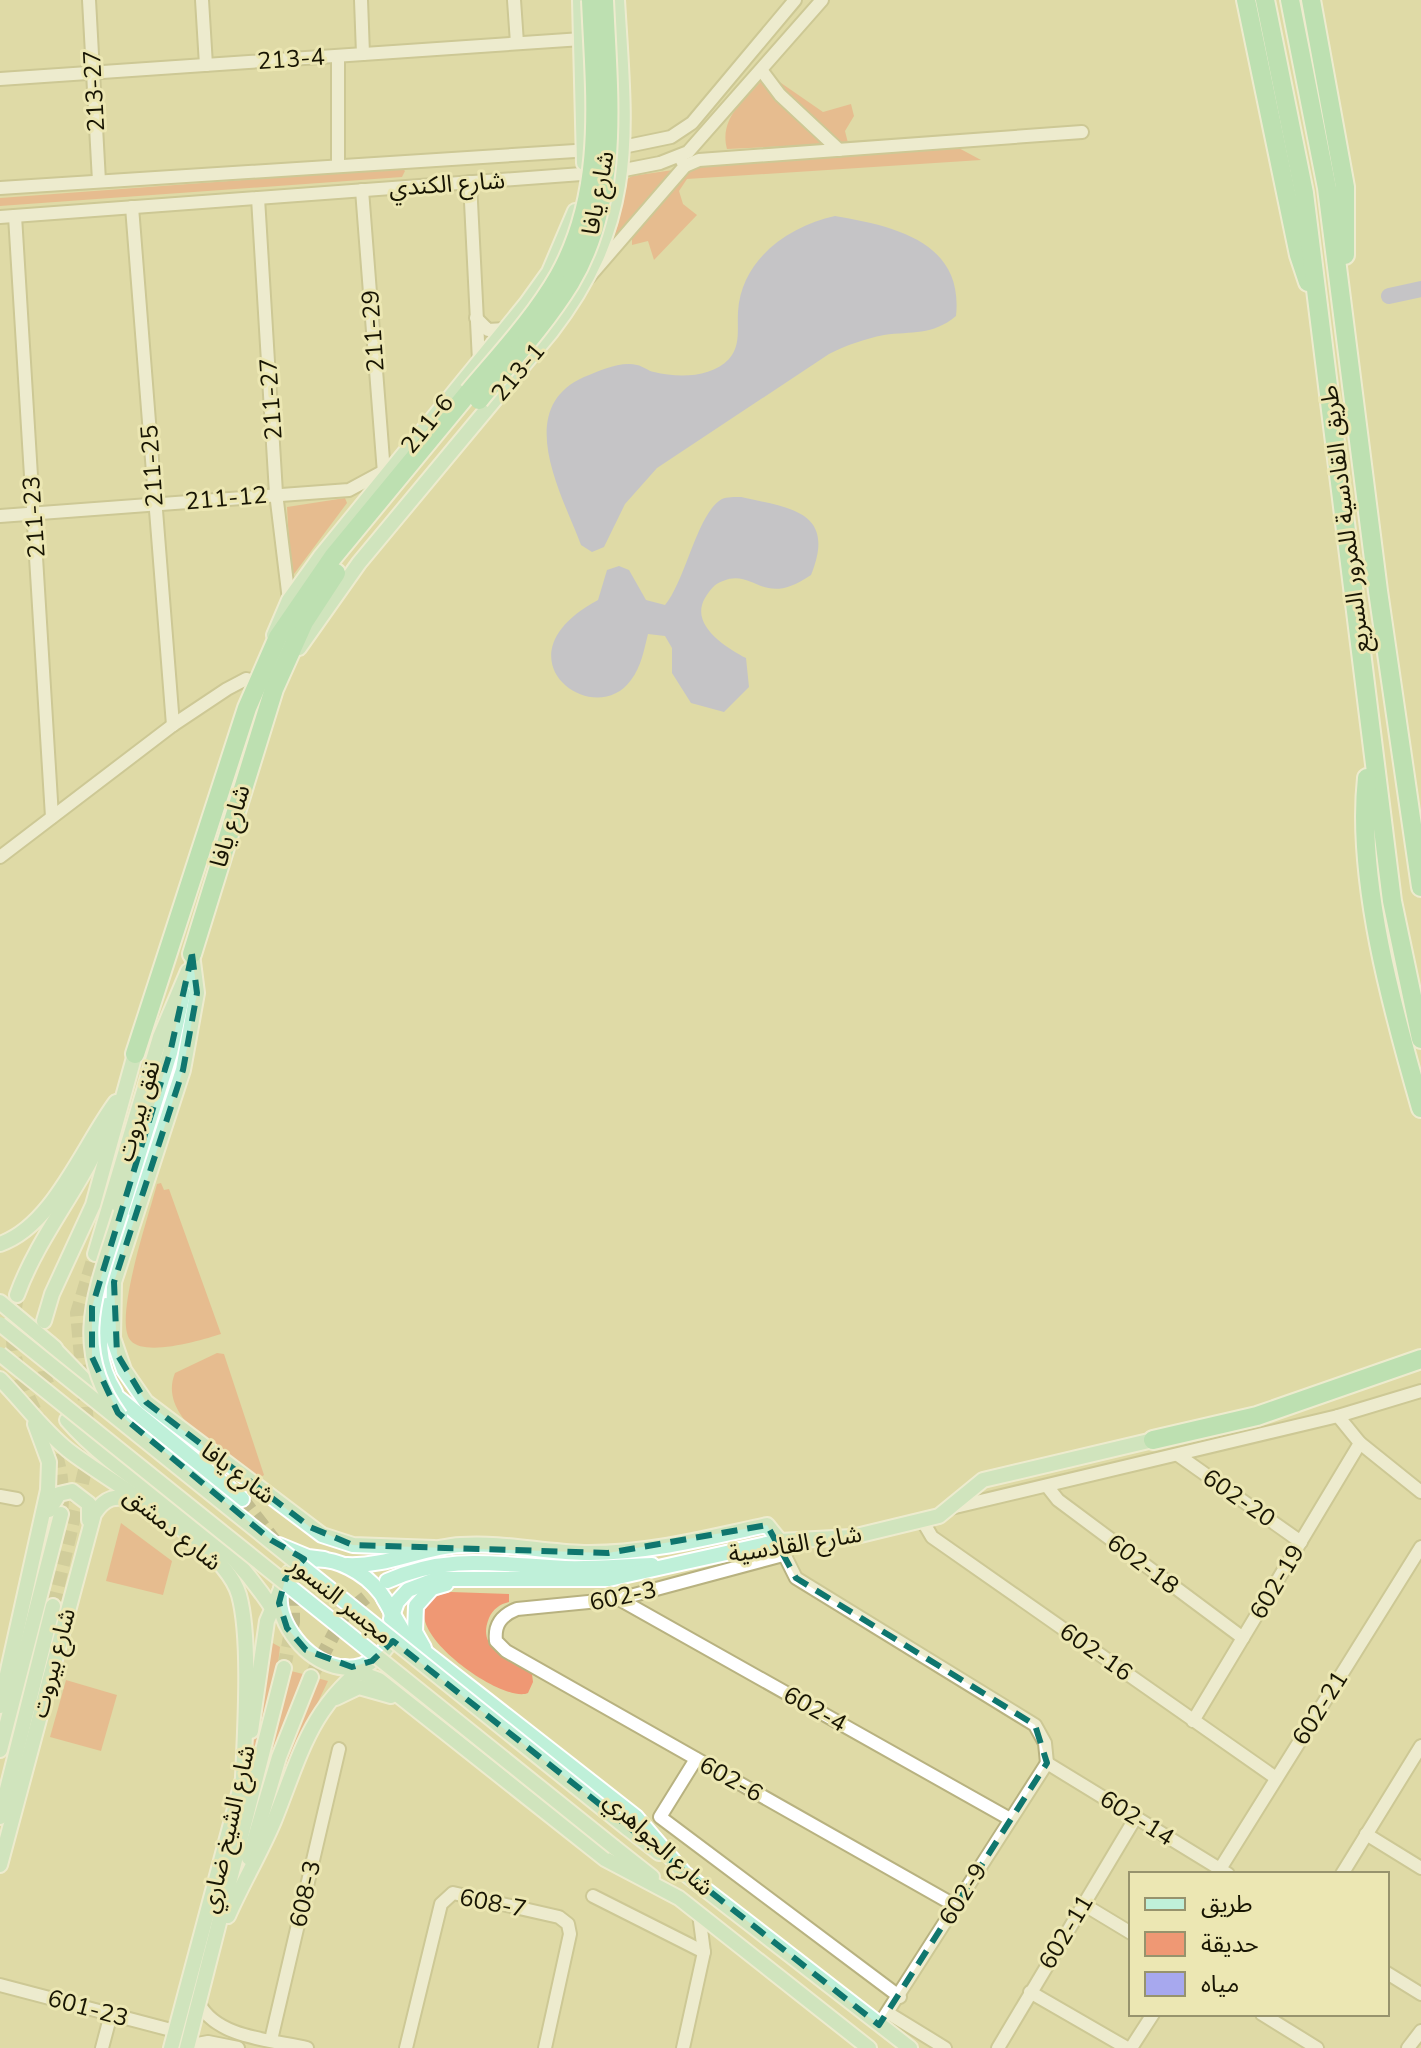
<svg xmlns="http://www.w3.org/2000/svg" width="1421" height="2048" font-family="'Nunito Sans','Noto Sans Arabic',sans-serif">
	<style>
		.green { fill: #ef9874 }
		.water { fill: #a7a8ee }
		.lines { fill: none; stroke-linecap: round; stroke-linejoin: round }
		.river { stroke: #a7a8ee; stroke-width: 16 }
		.major-tunnel { stroke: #c1bc8e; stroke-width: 14; stroke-dasharray: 14 7; stroke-linecap: butt }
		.minor-casing { stroke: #b8b280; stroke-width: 16 }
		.major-casing { stroke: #fff; stroke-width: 18 }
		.highway-casing { stroke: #fff; stroke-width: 22 }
		.minor { stroke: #fff; stroke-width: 12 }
		.major { stroke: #bff0d9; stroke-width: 14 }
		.highway { stroke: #95e6bf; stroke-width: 18 }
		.major-bridge-casing { stroke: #fff; stroke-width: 18; stroke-linecap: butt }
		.highway-bridge-casing { stroke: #fff; stroke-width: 22; stroke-linecap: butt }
		.major-bridge { stroke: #bff0d9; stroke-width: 14 }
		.highway-bridge { stroke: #95e6bf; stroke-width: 18 }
		.marked { fill: none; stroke: #0f766e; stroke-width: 6; stroke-dasharray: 16 10; stroke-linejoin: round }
		.labels { text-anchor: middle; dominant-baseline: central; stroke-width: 6; stroke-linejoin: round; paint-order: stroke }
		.street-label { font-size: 24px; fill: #181503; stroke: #ece7b3 }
	</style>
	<rect width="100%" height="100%" fill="#dfdaa6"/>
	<g class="green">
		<path d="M768,74l55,38 28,-8 3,12 -9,15 3,12 -121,6c-9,-33 22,-53 41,-75z"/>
		<path d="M955,146l26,14 -294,19 -8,12 4,13 14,11 -43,45 -6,-19 -16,4v-10l56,-65 11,-6z"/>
		<path d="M402,168l3,3 -3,6 -402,29v-8z"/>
		<path d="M673,170l-67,87 12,-32 6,-44 8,-5z"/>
		<path d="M345,498l2,5 -56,75 -4,-71z"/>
		<path d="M161,1183l3,7 5,-1 52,145c-19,6 -75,23 -90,7 -19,-19 19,-129 26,-157z"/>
		<path d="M217,1353l7,1 40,121 -6,4c-30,-23 -102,-60 -83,-106z"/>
		<path d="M121,1523l51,38 -9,34 -57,-14z"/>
		<path d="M451,1592l58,2v8c-9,2 -16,7 -20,16 -14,34 25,40 43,56l1,8 -5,11c-28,13 -160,-85 -77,-101z"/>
		<path d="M269,1641l11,6 -2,17 -38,144 19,-93z"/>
		<path d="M291,1671l12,3 -40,109z"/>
		<path d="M317,1678l11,3 -51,107z"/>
		<path d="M66,1680l51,15 -16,56 -51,-14z"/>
	</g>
	<g class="water">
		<path d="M835,216c58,10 129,25 121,100 -24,20 -44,15 -72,19 -20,4 -37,10 -55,19l-172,114 -32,36 -21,43 -12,5 -11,-7c-18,-49 -69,-136 3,-168 16,-6 36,-16 53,-12 6,1 11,6 17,7 24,6 57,6 75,-13 12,-14 8,-30 9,-47 3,-53 51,-86 97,-96z"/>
		<path d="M741,497c49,11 96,14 70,78 -49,34 -56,-7 -88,6 -9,3 -13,9 -18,17 -16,27 22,50 41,60l3,29 -25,25 -33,-9 -19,-30v-25l-7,-12 -17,-2c-4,16 -7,33 -17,46 -37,52 -139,-23 -33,-80l9,-30 12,-4 10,4 17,30 19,5c21,-25 32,-92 57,-106 5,-2 13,-2 19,-2z"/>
	</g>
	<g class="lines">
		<path class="river" d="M1389,296l32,-7"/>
		<g class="major-tunnel">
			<path d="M17,1295c-4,25 -7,49 1,74 17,60 50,74 43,145"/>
			<path d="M42,1350l4,31 8,18"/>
			<path d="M242,1499l35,45"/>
			<path d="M53,1606l32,-136 2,-47 -10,-110 18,-59"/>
			<path d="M284,1668l9,-46v-41"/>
			<path d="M311,1677l33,-62 41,-33"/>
		</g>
		<g class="minor-casing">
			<g id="minor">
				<path d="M89,0l10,181"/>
				<path d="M202,0l4,65"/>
				<path d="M361,0l2,54"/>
				<path d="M514,0l3,43"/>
				<path d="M338,56v108"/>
				<path d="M762,71l18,24 59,55"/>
				<path d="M0,79l582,-40"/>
				<path d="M613,149l58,-12 21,-14 103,-123"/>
				<path d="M685,166l14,-6 383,-28"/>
				<path d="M614,172l46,-9 28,-11 134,-152"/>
				<path d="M470,182l9,179"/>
				<path d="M0,188l591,-38"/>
				<path d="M362,190l22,283"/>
				<path d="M258,198l18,295 13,107"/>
				<path d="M132,207l41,518"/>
				<path d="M15,216l37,601"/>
				<path d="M0,217l595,-44"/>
				<path d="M589,277l96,-111 -3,-5"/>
				<path d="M476,318l12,12 17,-1"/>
				<path d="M0,516l349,-26 37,-20"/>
				<path d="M0,857l173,-132 54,-36 19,-10 20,4"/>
				<path d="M1338,1416l22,27 61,49"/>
				<path d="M1178,1455l123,87"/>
				<path d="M1047,1486l11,14 185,138"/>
				<path d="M0,1496l17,3"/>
				<path d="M951,1508l387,-92 83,-25"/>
				<path d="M922,1520l10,17 344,241"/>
				<path d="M782,1550l14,28 239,147 10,18 2,20"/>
				<path d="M783,1555l-164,44 -102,10c-15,6 -23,15 -21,32l10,10 450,255"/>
				<path d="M619,1599l391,220"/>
				<path d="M1193,1721l167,-278"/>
				<path d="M696,1759l-36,58 240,180"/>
				<path d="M1047,1763l181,111"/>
				<path d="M1366,1834l55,34"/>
				<path d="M1220,1869l201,-322"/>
				<path d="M1342,1874l79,-128"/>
				<path d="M593,1896l111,56"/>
				<path d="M1083,1904l48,29"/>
				<path d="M1387,1973l34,21"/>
				<path d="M0,1985l175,46"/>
				<path d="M1030,1992l97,56"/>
				<path d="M199,2003c17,35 73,37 108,45"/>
				<path d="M888,2013l57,35"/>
				<path d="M1262,2014l55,34"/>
				<path d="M879,2025l168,-262"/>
				<path d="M271,2040l68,-291"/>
				<path d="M187,2046l21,-4 30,6"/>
				<path d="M102,2048l9,-34"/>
				<path d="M406,2048l35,-144 12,-11 106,24 9,7 2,10 -25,114"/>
				<path d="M683,2048l21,-96 -5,-38"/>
				<path d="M998,2048l138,-231"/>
				<path d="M1131,2048l22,-34"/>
				<path d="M1408,2048l13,-17"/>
			</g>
		</g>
		<g class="major-casing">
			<g id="major">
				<path d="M580,0l4,163"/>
				<path d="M274,635l15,-35 31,-43 206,-253 23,-32 26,-61"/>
				<path d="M299,648l60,-85 192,-231c87,-113 74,-199 66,-332"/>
				<path d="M192,954l5,39 -14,77 -69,212 -1,56 11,32 22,32 176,133 31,10 81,3"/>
				<path d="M121,1212l49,-159 13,-60"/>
				<path d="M0,1244c53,-18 83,-98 116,-142"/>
				<path d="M95,1254l65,-217 28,-66"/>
				<path d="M17,1295c22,-61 68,-112 92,-174"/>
				<path d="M0,1302l55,46"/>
				<path d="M106,1305c-9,31 -9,59 9,87"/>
				<path d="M44,1321l8,-27 41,-89 42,-151"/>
				<path d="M49,1343l54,56"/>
				<path d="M0,1379c23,23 42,50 68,71 43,34 156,93 171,145 12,43 6,136 4,183"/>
				<path d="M100,1383l142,116"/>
				<path d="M67,1420c38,44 94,75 139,112 26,22 49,50 68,79"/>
				<path d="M49,1510l10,-16 13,-3 17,13v16"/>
				<path d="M279,1545l29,12 16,2"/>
				<path d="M312,1560c48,-6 113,61 64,98 -59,44 -143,-75 -64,-98z"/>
				<path d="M347,1565c40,2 75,-18 114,-20 41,-3 82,7 123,8 62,1 122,-15 183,-28l13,16"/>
				<path d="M387,1581c62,-28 113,-16 178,-13 29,1 58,-2 87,-3"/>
				<path d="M384,1599l23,39 229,179 48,56 226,175"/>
				<path d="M391,1619l6,-17 11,-12 29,-11h172l171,-38 72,-4 87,-21 44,-36 170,-40"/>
				<path d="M424,1648l-9,-16 1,-26 16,-18 14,-4"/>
				<path d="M345,1667l34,13 226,179 74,39 190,150"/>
				<path d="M336,1698l23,-11 32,9"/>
				<path d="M0,1706l48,-216 1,-28 -14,-38"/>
				<path d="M251,1731l16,-110 18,-41"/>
				<path d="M0,1750l61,-236"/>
				<path d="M0,1817l53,-211"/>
				<path d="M627,1828l32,25"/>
				<path d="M614,1847l38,30"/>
				<path d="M249,1858l30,-101 32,-80"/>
				<path d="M0,1865l94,-351c11,-17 21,-19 40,-14"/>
				<path d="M228,1916c14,-32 32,-62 46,-95 27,-67 36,-115 98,-160"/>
				<path d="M171,2048l74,-277"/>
				<path d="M187,2048l97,-380"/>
			</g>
		</g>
		<g class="highway-casing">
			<g id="highway">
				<path d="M1246,0l53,255 9,27"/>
				<path d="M1265,0l39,193 88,708 29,138"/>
				<path d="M1290,0l37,188 51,403 43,296"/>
				<path d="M1311,0l34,187v68"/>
				<path d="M1367,778c-11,101 26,233 54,330"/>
				<path d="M192,954l82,-265 30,-67 32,-49"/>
				<path d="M135,1054l112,-346 31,-71 55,-80 136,-165"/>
				<path d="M1153,1440l104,-24 164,-57"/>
			</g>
		</g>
		<use href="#minor" class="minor"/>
		<use href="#major" class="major"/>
		<use href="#highway" class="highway"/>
		<g class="major-bridge-casing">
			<g id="major-bridge">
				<path d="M0,1324l627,504"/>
				<path d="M0,1354l614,493"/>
				<path d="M120,1416c-52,-70 -22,-130 1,-204"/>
			</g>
		</g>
		<g class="highway-bridge-casing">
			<g id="highway-bridge">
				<path d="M469,392c31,-37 66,-74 90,-116 48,-86 36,-182 32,-276"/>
				<path d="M479,400c31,-38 65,-75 91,-117 51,-85 38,-188 34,-283"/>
			</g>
		</g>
		<use href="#major-bridge" class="major-bridge"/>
		<use href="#highway-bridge" class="highway-bridge"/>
	</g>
	<path d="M0 0H1421V2048H0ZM192,954l5,39 -14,77 -69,212 3,72 29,48 164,125 43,18 255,8 159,-28 29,53 239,147 12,38 -168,262 -486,-384 -21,20 -20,6 -46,-17 -19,-22 -8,-25 6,-23 19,-21 -33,-19 -153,-127 -26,-56v-50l78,-254z" fill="#dfdaa6" fill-opacity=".55" fill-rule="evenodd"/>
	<path class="marked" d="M192,954l5,39 -14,77 -69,212 3,72 29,48 164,125 43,18 255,8 159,-28 29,53 239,147 12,38 -168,262 -486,-384 -21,20 -20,6 -46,-17 -19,-22 -8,-25 6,-23 19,-21 -33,-19 -153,-127 -26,-56v-50l78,-254z"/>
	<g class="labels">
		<g class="street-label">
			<text transform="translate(291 59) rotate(-4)">213-4</text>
			<text transform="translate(94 91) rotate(-93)">213-27</text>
			<text transform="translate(447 184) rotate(-4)">شارع الكندي</text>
			<text transform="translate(598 193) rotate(-79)">شارع يافا</text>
			<text transform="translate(373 331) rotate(-94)">211-29</text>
			<text transform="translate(518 372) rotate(-50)">213-1</text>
			<text transform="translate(271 399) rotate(-94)">211-27</text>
			<text transform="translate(427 424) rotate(-51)">211-6</text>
			<text transform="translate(152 466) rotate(-94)">211-25</text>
			<text transform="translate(226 498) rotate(-5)">211-12</text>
			<text transform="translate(34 517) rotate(-94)">211-23</text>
			<text transform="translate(1345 519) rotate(-97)">طريق القادسية للمرور السريع</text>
			<text transform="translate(230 826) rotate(-73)">شارع يافا</text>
			<text transform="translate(138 1111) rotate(-74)">نفق بيروت</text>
			<text transform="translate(238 1473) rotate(37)">شارع يافا</text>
			<text transform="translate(1239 1498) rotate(35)">602-20</text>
			<text transform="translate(173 1529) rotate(39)">شارع دمشق</text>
			<text transform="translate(795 1544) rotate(-9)">شارع القادسية</text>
			<text transform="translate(1143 1564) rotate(37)">602-18</text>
			<text transform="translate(1277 1582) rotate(-59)">602-19</text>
			<text transform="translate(623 1596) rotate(-12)">602-3</text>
			<text transform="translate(341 1600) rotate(39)">مجسر النسور</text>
			<text transform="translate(1096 1652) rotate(35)">602-16</text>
			<text transform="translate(53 1663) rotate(-75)">شارع بيروت</text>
			<text transform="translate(1320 1708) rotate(-58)">602-21</text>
			<text transform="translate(815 1709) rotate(29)">602-4</text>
			<text transform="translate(731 1779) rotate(29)">602-6</text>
			<text transform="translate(1137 1818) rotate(32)">602-14</text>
			<text transform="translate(228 1829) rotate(-77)">شارع الشيخ ضاري</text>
			<text transform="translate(659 1844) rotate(43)">شارع الجواهري</text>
			<text transform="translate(305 1894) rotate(-77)">608-3</text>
			<text transform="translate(963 1894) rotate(-58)">602-9</text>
			<text transform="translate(493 1903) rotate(11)">608-7</text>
			<text transform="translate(1066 1932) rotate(-59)">602-11</text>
			<text transform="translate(88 2008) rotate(15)">601-23</text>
		</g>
	</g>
	<rect x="1129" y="1872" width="260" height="144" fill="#ece7b3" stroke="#97936d" stroke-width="2"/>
	<rect x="1145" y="1898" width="40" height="12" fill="#bff0d9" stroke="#97936d" stroke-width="2"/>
	<text x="1201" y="1912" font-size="24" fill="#181503">طريق</text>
	<rect x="1145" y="1932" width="40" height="24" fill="#ef9874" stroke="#97936d" stroke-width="2"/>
	<text x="1201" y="1952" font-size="24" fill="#181503">حديقة</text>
	<rect x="1145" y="1972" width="40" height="24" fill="#a7a8ee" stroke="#97936d" stroke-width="2"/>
	<text x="1201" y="1992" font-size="24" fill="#181503">مياه</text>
</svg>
